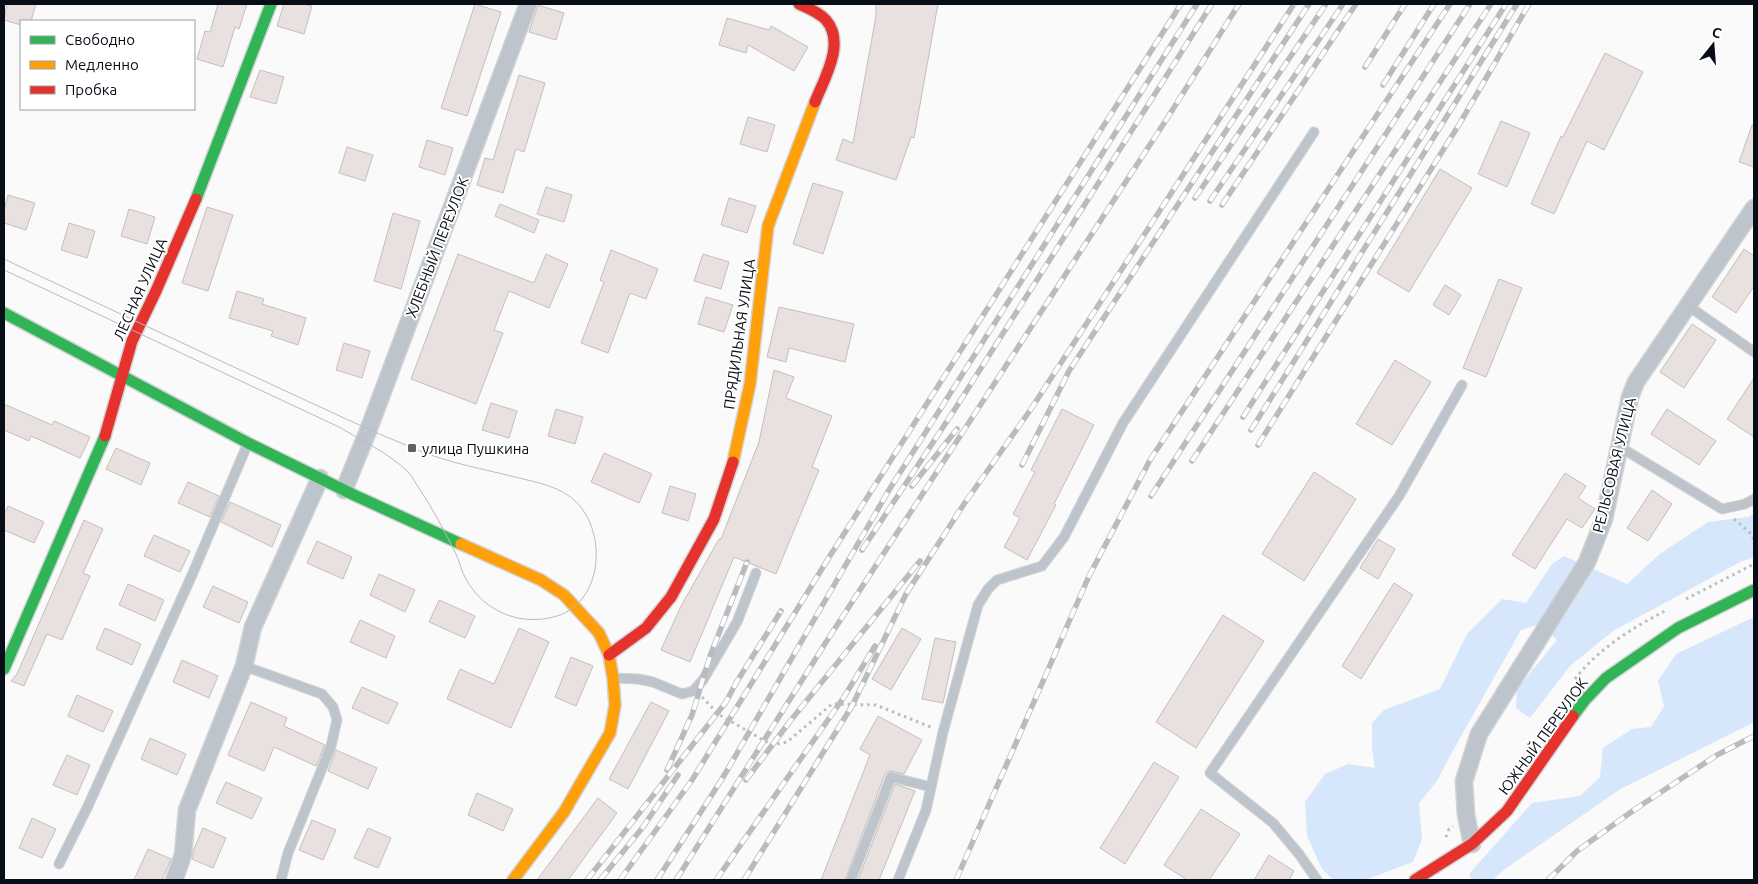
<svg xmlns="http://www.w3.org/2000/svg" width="1758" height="884" font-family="Ubuntu,sans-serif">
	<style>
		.green { fill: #d6e6fb }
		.building { fill: #e9e1df; stroke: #c5bebd }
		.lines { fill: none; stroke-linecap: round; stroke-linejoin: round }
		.lane-casing { stroke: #d3d4d6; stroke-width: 11 }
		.street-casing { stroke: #d3d4d6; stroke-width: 19 }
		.fast-casing { stroke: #d3d4d6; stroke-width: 14 }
		.slow-casing { stroke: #d3d4d6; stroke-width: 14 }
		.jam-casing { stroke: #d3d4d6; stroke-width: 14 }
		.path { stroke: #b9bdc2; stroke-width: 3; stroke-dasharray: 2.5 4; stroke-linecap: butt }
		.lane { stroke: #bec4cc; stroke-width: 9 }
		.street { stroke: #bec4cc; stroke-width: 16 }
		.fast { stroke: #30b455; stroke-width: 11 }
		.slow { stroke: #ff9f0a; stroke-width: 11 }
		.jam { stroke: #e5322d; stroke-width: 11 }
		.tram { stroke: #b9bbbf; stroke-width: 1 }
		.rail-casing { stroke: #b9bbbf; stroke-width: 5.5 }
		.rail { stroke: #fff; stroke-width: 4; stroke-dasharray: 11; stroke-linecap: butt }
		.poi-dot { fill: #5c6167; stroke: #fff; stroke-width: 2 }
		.labels { text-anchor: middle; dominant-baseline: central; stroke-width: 4; stroke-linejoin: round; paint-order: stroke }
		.street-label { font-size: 15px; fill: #070e18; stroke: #fff }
		.poi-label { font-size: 15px; fill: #070e18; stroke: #fff; text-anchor: start }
	</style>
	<rect width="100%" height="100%" fill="#fafafa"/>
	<g class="green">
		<path d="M1754,513v44l-14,5 -127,69 -43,35 -40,52 -14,-10 1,-19 40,-49 -17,-16 -19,6 -69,122 -15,29 -18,22 3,36 -9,23 -48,18h-32l-11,-11 -15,-33 -2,-34 20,-28 23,-10 27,4 -3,-20v-25l12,-13 56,-21 27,-55 35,-35 24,4 26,-39 12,-8 63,28 34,-31 47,-31 41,-5z"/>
		<path d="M1754,617v105l-135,68 -114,79 -12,11h-21l-3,-6 63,-71 48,-7 20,-19 3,-29 29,-19 19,-2 13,-21 -6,-25 18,-27z"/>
	</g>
	<g class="building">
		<path d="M7,4h29l-5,17h-10v4l-17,-5z"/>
		<path d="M218,4h29l-8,25 -4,-2 -12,40 -26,-8 8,-28 5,1z"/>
		<path d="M284,4h19l9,2 -8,28 -27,-8z"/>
		<path d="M475,4l26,8 -34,104 -26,-8z"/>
		<path d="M876,4h62l-24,134 -3,-1 -15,43 -60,-20 7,-21 10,4 23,-127z"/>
		<path d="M538,5l26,8 -8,27 -27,-8z"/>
		<path d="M727,18l42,12 2,-4 37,21 -14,24 -46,-26 -2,8 -27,-8z"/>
		<path d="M1605,53l38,19 -39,78 -17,-9 -33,73 -23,-10 30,-68 2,1z"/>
		<path d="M260,70l24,7 -8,27 -26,-7z"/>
		<path d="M519,75l26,8 -21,69 -8,-3 -13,44 -26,-8 8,-27 8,2z"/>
		<path d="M748,117l27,8 -8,27 -27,-8z"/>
		<path d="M1501,121l29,12 -23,54 -29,-13z"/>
		<path d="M1752,125l2,1v41l-15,-5z"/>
		<path d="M427,140l26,8 -8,27 -26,-8z"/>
		<path d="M347,147l26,8 -8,26 -26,-8z"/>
		<path d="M1440,169l32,19 -63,104 -32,-19z"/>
		<path d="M813,183l30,9 -20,62 -30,-10z"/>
		<path d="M546,187l26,8 -8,27 -27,-8z"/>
		<path d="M8,195l27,8 -9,27 -22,-7v-13z"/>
		<path d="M729,198l27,8 -9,27 -26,-8z"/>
		<path d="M500,204l39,16 -5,13 -39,-17z"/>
		<path d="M207,207l26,8 -25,76 -26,-8z"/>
		<path d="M129,209l26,8 -8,27 -26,-8z"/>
		<path d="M393,213l27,8 -19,68 -27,-8z"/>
		<path d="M69,223l26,8 -8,27 -26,-8z"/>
		<path d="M1744,249l10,7v30l-18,27 -24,-16z"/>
		<path d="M611,250l47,19 -12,30 -16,-6 -22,60 -27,-10 23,-61 -4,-2z"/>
		<path d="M458,254l76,29 12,-29 22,10 -19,44 -40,-17 -15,39 9,3 -27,71 -65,-25z"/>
		<path d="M703,254l26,8 -8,27 -27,-8z"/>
		<path d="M1499,279l23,9 -36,89 -23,-9z"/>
		<path d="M1445,285l16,10 -12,20 -16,-10z"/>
		<path d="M237,291l27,8 -2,5 44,14 -8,27 -27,-9 2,-5 -44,-13z"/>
		<path d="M706,297l27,8 -9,27 -26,-8z"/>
		<path d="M779,307l75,17 -9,38 -56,-14 -3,14 -19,-5z"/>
		<path d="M1692,324l24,16 -32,48 -24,-16z"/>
		<path d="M344,343l26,8 -8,27 -26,-8z"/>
		<path d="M1395,360l36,22 -39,63 -36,-21z"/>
		<path d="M774,370l20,7 -8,21 46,18 -20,51 7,3 -43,104 -42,-17 -44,105 -29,-12 20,-44 38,-67h2l38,-97z"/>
		<path d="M1754,378v59l-27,-18z"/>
		<path d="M491,403l26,8 -8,27 -27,-8z"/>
		<path d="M4,404l48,21 2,-4 36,16 -10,21 -49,-22 -2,5 -25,-11z"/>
		<path d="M556,409l27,8 -8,27 -27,-8z"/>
		<path d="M1062,409l32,16 -40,79 2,1 -29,55 -23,-13 16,-29 -7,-4 22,-42 -4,-2z"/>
		<path d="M1667,409l49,32 -17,24 -48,-31z"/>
		<path d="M116,448l34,15 -9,22 -35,-16z"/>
		<path d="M604,453l48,21 -13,29 -48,-21z"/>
		<path d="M1314,472l42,27 -52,82 -42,-27z"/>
		<path d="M1565,473l21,13 -8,12 17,11 -13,19 -15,-9 -32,50 -23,-14z"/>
		<path d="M188,482l31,14 -9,21 -32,-14z"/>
		<path d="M670,486l26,8 -8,27 -26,-8z"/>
		<path d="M1652,490l20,14 -24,37 -21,-13z"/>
		<path d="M230,502l51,23 -9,22 -51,-25z"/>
		<path d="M8,506l36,16 -10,21 -30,-13v-15z"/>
		<path d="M84,520l19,9 -20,44 7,3 -28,64 -15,-6 -23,52 -13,-5 6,-7z"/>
		<path d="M154,535l36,16 -10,21 -36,-16z"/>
		<path d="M1378,539l17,10 -17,30 -18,-11z"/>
		<path d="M317,541l35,16 -9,22 -36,-16z"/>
		<path d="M379,574l36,16 -10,22 -35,-17z"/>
		<path d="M1394,583l19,12 -52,84 -19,-13z"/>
		<path d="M128,584l36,16 -9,21 -36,-16z"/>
		<path d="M213,586l35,16 -9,21 -36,-16z"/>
		<path d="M439,600l36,16 -10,22 -36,-16z"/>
		<path d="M1223,615l41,26 -68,107 -40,-26z"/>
		<path d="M360,620l35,16 -9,22 -36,-16z"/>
		<path d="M105,628l36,16 -9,21 -36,-16z"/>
		<path d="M519,628l30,14 -38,86 -64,-29 13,-30 34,15z"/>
		<path d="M902,628l19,11 -30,51 -19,-11z"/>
		<path d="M935,638l21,4 -13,61 -21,-4z"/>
		<path d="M571,657l22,9 -17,40 -21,-9z"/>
		<path d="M182,660l36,16 -9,22 -36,-16z"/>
		<path d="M362,687l36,16 -10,21 -36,-16z"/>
		<path d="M77,695l36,16 -10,21 -35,-16z"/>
		<path d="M251,702l36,16 -3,8 41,19 -9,21 -42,-19 -10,24 -36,-16z"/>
		<path d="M651,702l18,9 -41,78 -19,-10z"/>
		<path d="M878,716l44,24 -18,34 -14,-3 -5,3 -40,106h-24l49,-125 -10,-6z"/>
		<path d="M150,738l36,16 -9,21 -36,-16z"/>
		<path d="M336,750l41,18 -9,21 -40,-18z"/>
		<path d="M67,755l23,10 -13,30 -24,-10z"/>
		<path d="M1154,762l25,15 -54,87 -25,-16z"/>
		<path d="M226,782l36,16 -10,21 -36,-16z"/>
		<path d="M895,784l20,7 -36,89h-21z"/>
		<path d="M477,793l36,16 -10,22 -35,-16z"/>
		<path d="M598,798l19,15 -49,67h-31z"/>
		<path d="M1201,809l39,25 -31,46h-22l-23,-15z"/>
		<path d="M32,818l24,11 -14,29 -23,-10z"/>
		<path d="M312,820l24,10 -13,30 -24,-10z"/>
		<path d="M203,828l23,10 -13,30 -21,-9 2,-10z"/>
		<path d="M368,828l23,10 -13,30 -24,-10z"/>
		<path d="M148,849l23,10 -9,21h-28z"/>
		<path d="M1269,855l25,16 -5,9h-35z"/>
	</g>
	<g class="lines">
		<g class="lane-casing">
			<g id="lane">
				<path d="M1687,305l67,47"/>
				<path d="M1620,447l102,62 23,-5 9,-5"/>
				<path d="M244,666l78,28 11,13 4,13 -6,26 -43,107 -7,27"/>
				<path d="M613,678l25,1 15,3 29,12 11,-3 10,-11 34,-58 19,-49"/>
				<path d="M59,864l29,-58 104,-231 56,-132"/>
				<path d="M851,880l40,-103 40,10"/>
				<path d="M898,880l28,-70 17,-78 35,-127 10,-16 9,-9 45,-14 22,-29 59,-114 191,-291"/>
				<path d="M1317,880l-18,-26 -26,-31 -63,-50 189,-277 63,-111"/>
			</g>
		</g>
		<g class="street-casing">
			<g id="street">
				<path d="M344,490l24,-59 160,-427"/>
				<path d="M1472,844l-6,-29 -2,-34 15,-47 108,-172 17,-43 26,-122 6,-15 118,-174"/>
				<path d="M174,880l9,-25 4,-45 57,-144 9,-39 67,-149"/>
			</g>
		</g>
		<g class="fast-casing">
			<g id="fast">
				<path d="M196,199l75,-195"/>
				<path d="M4,313l244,130 106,52 107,49"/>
				<path d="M4,669l101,-233"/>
				<path d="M1573,716l12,-16 21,-22 72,-50 76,-38"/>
			</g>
		</g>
		<g class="slow-casing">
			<g id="slow">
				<path d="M733,462l17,-78 18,-158 47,-124"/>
				<path d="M461,544l80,36 23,15 35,38 10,22 4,23 2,27 -5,28 -46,79 -51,68"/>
			</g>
		</g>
		<g class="jam-casing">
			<g id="jam">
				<path d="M799,4c9,4 20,8 27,16 20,23 -2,59 -11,82"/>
				<path d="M105,436l27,-95 24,-50 40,-92"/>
				<path d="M609,655l37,-27 25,-31 43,-78 19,-57"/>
				<path d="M1415,880l57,-36 35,-33 66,-95"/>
			</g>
		</g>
		<g class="path">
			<path d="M1734,519l16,14 4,7"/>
			<path d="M1686,599l68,-35"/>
			<path d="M1575,679c23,-30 57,-51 90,-68"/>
			<path d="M702,697l16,17 54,31 15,-3 45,-38 44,1 57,23"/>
			<path d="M1446,837l3,-8 4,-3"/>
		</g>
		<use href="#lane" class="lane"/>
		<use href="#street" class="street"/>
		<use href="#fast" class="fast"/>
		<use href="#slow" class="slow"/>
		<use href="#jam" class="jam"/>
		<path class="tram" d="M4,259c91,43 182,86 273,128 46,21 91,43 138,62 33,14 69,20 104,29 17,4 36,8 50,18 39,27 37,105 -12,120 -36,11 -73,-4 -91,-37 -5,-8 -6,-17 -10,-25 -11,-22 -23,-45 -37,-66 -4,-5 -7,-13 -12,-17 -17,-17 -48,-32 -68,-44l-335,-157"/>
		<g class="rail-casing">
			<g id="rail">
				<path d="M1365,67l40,-63"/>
				<path d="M1383,85l51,-81"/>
				<path d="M1195,198l131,-194"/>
				<path d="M1210,201l133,-197"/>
				<path d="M1222,205l134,-201"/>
				<path d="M1243,417l263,-413"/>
				<path d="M1251,430l266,-426"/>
				<path d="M1258,445l202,-322 69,-119"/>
				<path d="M1192,461l299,-457"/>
				<path d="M1022,465l47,-94 240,-367"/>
				<path d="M912,486l45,-57"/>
				<path d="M1151,496l319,-492"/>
				<path d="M862,550l93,-141 257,-405"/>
				<path d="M667,770l25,-55 18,-59 37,-94"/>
				<path d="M746,780l45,-60 129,-159"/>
				<path d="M587,880l139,-178 10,-19 45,-72"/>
				<path d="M600,880l43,-53 35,-52"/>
				<path d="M620,880l72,-100 136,-221 353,-555"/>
				<path d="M657,880l65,-101 167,-289 308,-486"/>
				<path d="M676,880l152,-241 340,-522 71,-113"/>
				<path d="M716,880l128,-183 31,-51"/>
				<path d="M744,880l108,-174 54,-112 58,-90 67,-95 263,-405"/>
				<path d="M956,880l133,-304 61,-116 300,-456"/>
				<path d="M1548,880l29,-29 57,-41 83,-55 37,-19"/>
			</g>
		</g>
		<use href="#rail" class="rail"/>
	</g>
	<rect class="poi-dot" x="407" y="443" width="10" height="10" rx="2.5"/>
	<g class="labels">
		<g class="street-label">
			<text transform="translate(437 247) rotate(-69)">ХЛЕБНЫЙ ПЕРЕУЛОК</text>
			<text transform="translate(140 289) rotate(-66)">ЛЕСНАЯ УЛИЦА</text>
			<text transform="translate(739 334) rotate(-82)">ПРЯДИЛЬНАЯ УЛИЦА</text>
			<text transform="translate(1614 465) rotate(-76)">РЕЛЬСОВАЯ УЛИЦА</text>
			<text transform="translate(1543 736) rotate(-54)">ЮЖНЫЙ ПЕРЕУЛОК</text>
		</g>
		<g class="poi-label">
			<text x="422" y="448">улица Пушкина</text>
		</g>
	</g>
	<rect width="1758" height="884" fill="none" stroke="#070e18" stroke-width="10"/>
	<rect x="20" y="20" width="175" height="90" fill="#ffffff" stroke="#9c9fa3"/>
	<rect x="30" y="36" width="25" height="8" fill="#30b455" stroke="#9c9fa3"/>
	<text x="65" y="45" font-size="15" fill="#070e18">Свободно</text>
	<rect x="30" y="61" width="25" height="8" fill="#ff9f0a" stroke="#9c9fa3"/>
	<text x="65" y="70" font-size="15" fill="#070e18">Медленно</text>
	<rect x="30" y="86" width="25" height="8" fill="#e5322d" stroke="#9c9fa3"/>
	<text x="65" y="95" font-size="15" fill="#070e18">Пробка</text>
	<g transform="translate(1713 45) rotate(17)" stroke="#ffffff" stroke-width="4" paint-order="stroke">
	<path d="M0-4L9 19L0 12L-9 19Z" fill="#070e18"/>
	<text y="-8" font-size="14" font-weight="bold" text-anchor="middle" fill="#070e18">С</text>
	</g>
</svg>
